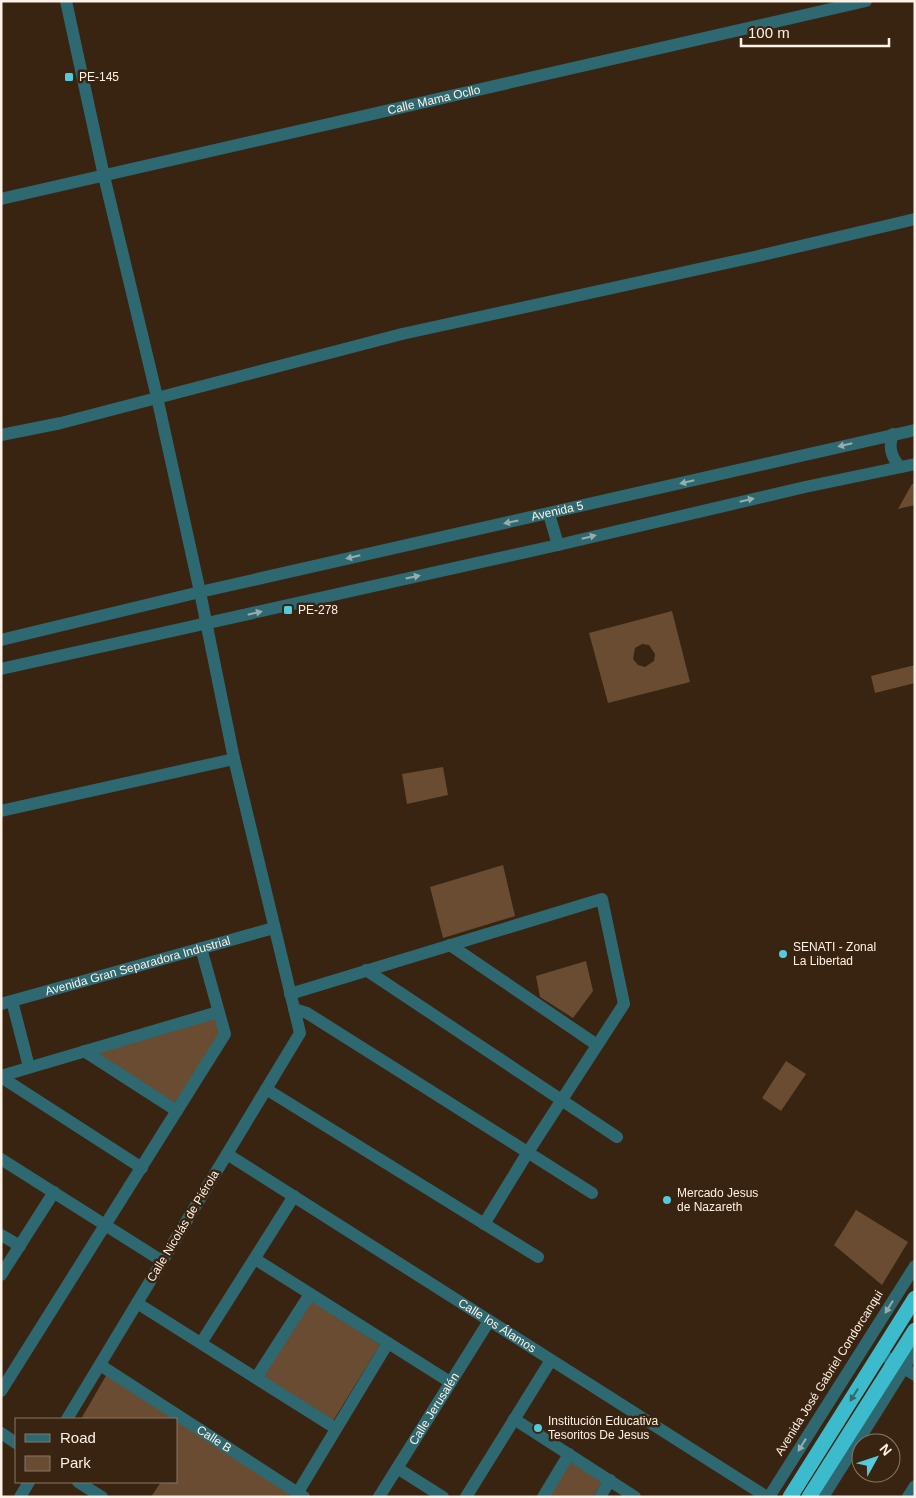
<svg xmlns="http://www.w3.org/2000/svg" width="916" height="1498" font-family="Helvetica,sans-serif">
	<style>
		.green { fill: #694c32; fill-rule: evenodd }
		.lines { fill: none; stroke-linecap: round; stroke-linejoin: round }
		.minor { stroke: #2e6971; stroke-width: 12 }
		.highway { stroke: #3cbbcc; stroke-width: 15 }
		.oneway { fill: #96adab }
		.oneway2 { fill: #3a6865 }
		.poi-dot { fill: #53cbdb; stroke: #392411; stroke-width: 2 }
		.labels { text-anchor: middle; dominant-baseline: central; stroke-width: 5; stroke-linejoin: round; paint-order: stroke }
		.poi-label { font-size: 12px; fill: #fff1e5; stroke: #392411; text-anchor: start }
		.street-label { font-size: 12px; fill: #fff1e5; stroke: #392411 }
	</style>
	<rect width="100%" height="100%" fill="#392411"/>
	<g class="green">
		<path d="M912,484h3v21l-17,4z"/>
		<path d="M672,611l18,71 -82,21 -19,-70zM642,644l7,1 6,9 -1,7 -9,6 -7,-2 -5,-6 2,-11z"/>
		<path d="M915,665v18l-40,10 -4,-17z"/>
		<path d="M443,767l5,28 -41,9 -5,-30z"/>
		<path d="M503,865l12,51 -72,22 -13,-51z"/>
		<path d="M586,961l7,30 -20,27 -33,-21 -4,-21z"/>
		<path d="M215,1017l6,18 -44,69 -85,-51z"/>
		<path d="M786,1061l20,13 -25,37 -19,-13z"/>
		<path d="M856,1210l52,32 -26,43 -48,-40z"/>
		<path d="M311,1300l69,45 -47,76 -71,-44z"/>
		<path d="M107,1374l184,118 -3,5h-137l10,-15h15v-63h-95z"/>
		<path d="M570,1462l32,20 -9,15h-45z"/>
	</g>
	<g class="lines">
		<g class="minor">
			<path d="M66,1l38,175 53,221 43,195 34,167 66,274 -233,386"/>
			<path id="s1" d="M1,199l865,-198"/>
			<path d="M893,434c-5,13 -2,23 7,33"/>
			<path d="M1,435l60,-12 341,-89 352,-77 161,-38"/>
			<path d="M549,514l9,31"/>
			<path id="s2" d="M1,640l199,-48 715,-162"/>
			<path d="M1,669l557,-124 247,-58 110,-23"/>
			<path d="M1,811l233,-52"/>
			<path d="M450,945l147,100"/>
			<path d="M366,970l251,167"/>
			<path d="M290,994l312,-95 22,105 -96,148 -44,72"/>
			<path d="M12,1001l17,66"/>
			<path id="s3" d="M1,1004l273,-76"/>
			<path d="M294,1009l13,4 285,180"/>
			<path d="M84,1051l93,60"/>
			<path d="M1,1076l217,-64"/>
			<path d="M1,1077l141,91"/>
			<path d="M266,1089l272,168"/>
			<path id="s4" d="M227,1154l540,343"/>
			<path d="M1,1159l161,102"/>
			<path d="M1,1235l19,11"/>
			<path d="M255,1259l195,123"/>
			<path d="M1,1275l53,-83"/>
			<path d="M137,1303l198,125"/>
			<path d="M201,1343l93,-147"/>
			<path d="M880,1353l35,22"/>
			<path id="s5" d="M100,1365l204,132"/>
			<path d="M256,1378l54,-84"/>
			<path d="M1,1391l224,-357 -24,-86"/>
			<path d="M514,1419l121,78"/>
			<path d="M1,1433l15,10"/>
			<path d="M397,1468l46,29"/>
			<path d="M78,1482l24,15"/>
			<path d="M20,1497l9,-15"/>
			<path d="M295,1497l93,-154"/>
			<path id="s6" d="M379,1497l110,-176"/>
			<path d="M466,1497l85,-137"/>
			<path d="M543,1497l26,-43"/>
			<path d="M600,1497l10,-17"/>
			<path d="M769,1497l146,-231"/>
			<path d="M823,1497l92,-147"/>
			<path d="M908,1497l7,-11"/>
		</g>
		<g class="highway">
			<path d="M790,1497l125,-199"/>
			<path d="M809,1497l106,-167"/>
		</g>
	</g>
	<defs><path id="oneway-solid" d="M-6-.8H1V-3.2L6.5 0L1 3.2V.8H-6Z" transform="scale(1.25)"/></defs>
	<g class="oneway">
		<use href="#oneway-solid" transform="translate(845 445) rotate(167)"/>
		<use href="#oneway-solid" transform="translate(687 482) rotate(167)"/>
		<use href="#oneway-solid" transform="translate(747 500) rotate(-13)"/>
		<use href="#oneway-solid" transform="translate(511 522) rotate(168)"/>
		<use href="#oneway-solid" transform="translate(589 537) rotate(-14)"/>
		<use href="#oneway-solid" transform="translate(353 557) rotate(167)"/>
		<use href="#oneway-solid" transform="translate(413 577) rotate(-12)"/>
		<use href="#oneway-solid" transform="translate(255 613) rotate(-13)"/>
		<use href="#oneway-solid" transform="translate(889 1307) rotate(122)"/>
		<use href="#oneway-solid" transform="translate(802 1445) rotate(122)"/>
	</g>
	<use class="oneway2" href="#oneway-solid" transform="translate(854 1395) rotate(122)"/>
	<g class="poi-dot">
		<rect x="64" y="72" width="10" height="10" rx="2.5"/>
		<rect x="283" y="605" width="10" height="10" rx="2.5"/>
		<circle cx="783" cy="954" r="5"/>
		<circle cx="667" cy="1200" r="5"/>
		<circle cx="538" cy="1428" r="5"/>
	</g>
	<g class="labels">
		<g class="poi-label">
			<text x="79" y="77">PE-145</text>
			<text x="298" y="610">PE-278</text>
			<text x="793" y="947">SENATI - Zonal<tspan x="793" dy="14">La Libertad</tspan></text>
			<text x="677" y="1193">Mercado Jesus<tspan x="677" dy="14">de Nazareth</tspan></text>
			<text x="548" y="1421">Institución Educativa<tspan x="548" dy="14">Tesoritos De Jesus</tspan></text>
		</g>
		<g class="street-label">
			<text stroke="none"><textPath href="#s1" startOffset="444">Calle Mama Ocllo</textPath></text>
			<text stroke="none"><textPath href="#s2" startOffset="571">Avenida 5</textPath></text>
			<text stroke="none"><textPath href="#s3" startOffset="142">Avenida Gran Separadora Industrial</textPath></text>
			<text transform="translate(183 1226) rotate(-59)">Calle Nicolás de Piérola</text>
			<text stroke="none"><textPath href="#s4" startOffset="320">Calle los Álamos</textPath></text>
			<text transform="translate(829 1373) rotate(-58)">Avenida José Gabriel Condorcanqui</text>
			<text stroke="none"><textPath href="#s6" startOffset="104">Calle Jerusalén</textPath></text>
			<text stroke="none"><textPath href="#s5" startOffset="136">Calle B</textPath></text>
		</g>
	</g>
	<rect width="916" height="1498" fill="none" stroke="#fff1e5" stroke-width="5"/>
	<rect x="15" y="1418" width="162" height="65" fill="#392411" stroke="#887666"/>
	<rect x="25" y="1434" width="25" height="8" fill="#2e6971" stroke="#887666"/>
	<text x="60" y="1443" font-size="15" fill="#fff1e5">Road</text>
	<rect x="25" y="1456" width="25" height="15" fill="#694c32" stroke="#887666"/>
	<text x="60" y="1468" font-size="15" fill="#fff1e5">Park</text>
	<g transform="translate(876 1458) rotate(50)"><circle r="24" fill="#392411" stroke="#887666"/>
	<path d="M0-4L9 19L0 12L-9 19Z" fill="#53cbdb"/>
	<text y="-8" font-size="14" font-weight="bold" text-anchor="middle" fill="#fff1e5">N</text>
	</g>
	<path d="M741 38v8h148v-8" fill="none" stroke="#fff1e5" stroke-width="2.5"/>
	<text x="748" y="38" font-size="15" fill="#fff1e5" stroke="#392411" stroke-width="4" paint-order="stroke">100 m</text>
</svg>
